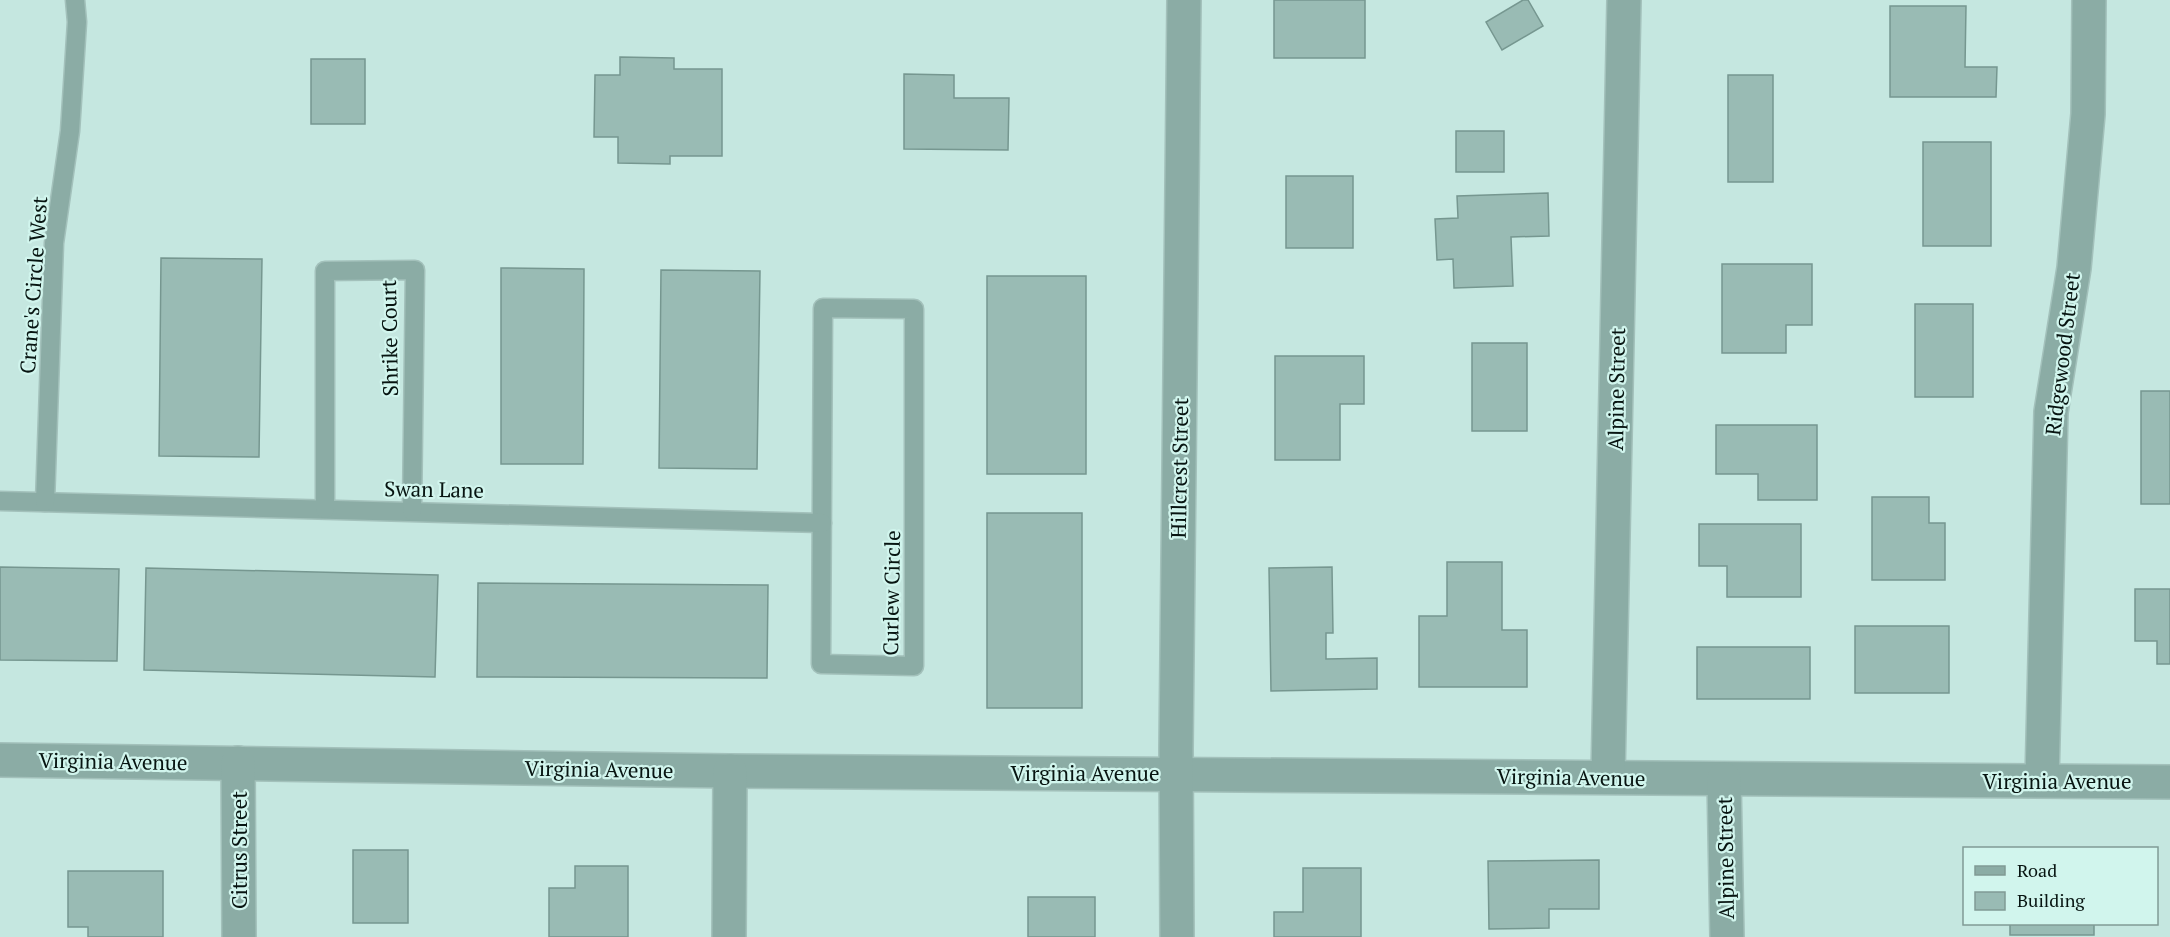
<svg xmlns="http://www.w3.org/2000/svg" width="2170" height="937" font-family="'PT Serif',serif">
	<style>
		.building { fill: #99bbb4; stroke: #769790; stroke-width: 1.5 }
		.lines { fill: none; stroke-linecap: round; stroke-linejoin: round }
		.lane-casing { stroke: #a3c1bb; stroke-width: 21 }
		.street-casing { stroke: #a3c1bb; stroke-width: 36 }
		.lane { stroke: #8baca5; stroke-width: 18 }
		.street { stroke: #8baca5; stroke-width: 33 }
		.labels { text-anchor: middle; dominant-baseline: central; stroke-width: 4.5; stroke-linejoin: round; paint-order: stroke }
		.street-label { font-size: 21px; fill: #071411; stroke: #d1f5ed }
	</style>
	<rect width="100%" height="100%" fill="#c5e7e0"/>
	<g class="building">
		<rect x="1274" y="0" width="91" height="58"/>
		<path d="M1523,0h5l15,26 -41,24 -16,-28z"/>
		<path d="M1890,6h76l-1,61h32l-1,30h-106z"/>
		<path d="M620,57l54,1v11h48v87h-52v8l-52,-1v-26h-24l1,-62h25z"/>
		<rect x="311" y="59" width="54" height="65"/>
		<path d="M904,74l50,1v23h55l-1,52 -104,-1z"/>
		<rect x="1728" y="75" width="45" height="107"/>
		<rect x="1456" y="131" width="48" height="41"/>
		<rect x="1923" y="142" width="68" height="104"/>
		<rect x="1286" y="176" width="67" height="72"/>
		<path d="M1548,193l1,43 -38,1 2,49 -59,2 -1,-29 -16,1 -2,-41 23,-1 -1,-22z"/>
		<path d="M161,258l101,1 -3,198 -100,-1z"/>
		<path d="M1722,264h90v61h-26v28h-64z"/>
		<path d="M501,268l83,1 -1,195h-82z"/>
		<path d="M661,270l99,1 -3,198 -98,-1z"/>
		<rect x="987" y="276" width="99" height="198"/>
		<rect x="1915" y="304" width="58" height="93"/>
		<rect x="1472" y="343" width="55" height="88"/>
		<path d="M1275,356h89v48h-24v56h-65z"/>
		<rect x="2141" y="391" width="29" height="113"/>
		<path d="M1716,425h101v75h-59v-26h-42z"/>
		<path d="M1872,497h57v26h16v57h-73z"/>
		<rect x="987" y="513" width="95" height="195"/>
		<path d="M1699,524h102v73h-74v-31h-28z"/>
		<path d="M1447,562h55v68h25v57h-108v-71h28z"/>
		<path d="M0,567l119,2 -2,92 -117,-1z"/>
		<path d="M1332,567l1,66h-7v26l51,-1v31l-106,2 -2,-123z"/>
		<path d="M146,568l292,7 -3,102 -291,-7z"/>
		<path d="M478,583l290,2 -1,93 -290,-1z"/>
		<path d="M2135,589h35v75h-13v-23h-22z"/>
		<rect x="1855" y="626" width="94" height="67"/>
		<rect x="1697" y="647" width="113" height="52"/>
		<rect x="353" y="850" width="55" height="73"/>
		<path d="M1599,860v49h-50v19l-60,1 -1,-68z"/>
		<path d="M575,866h53v71h-79v-49h26z"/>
		<path d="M1303,868h58v69h-87v-25h29z"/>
		<path d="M68,871h95v66h-75v-10h-20z"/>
		<rect x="1028" y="897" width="67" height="40"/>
		<rect x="2010" y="924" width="84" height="11"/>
	</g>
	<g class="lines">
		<g class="lane-casing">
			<g id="lane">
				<path d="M823,308l91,1v357l-93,-2z"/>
				<path d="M0,501l822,22"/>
				<path d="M45,502l9,-259 16,-112 7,-109 -2,-22"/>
				<path d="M325,509v-238l90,-1 -3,241"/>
			</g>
		</g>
		<g class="street-casing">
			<g id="street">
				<path d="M0,760l730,11 1440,11"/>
				<path d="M238,763l1,174"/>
				<path d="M1608,777l16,-777"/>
				<path d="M1724,779l3,158"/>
				<path d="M2042,780l9,-368 23,-144 14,-154 1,-114"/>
				<path d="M729,937l1,-166"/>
				<path d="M1177,937l-1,-188 8,-749"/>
			</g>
		</g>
		<use href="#lane" class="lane"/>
		<use href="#street" class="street"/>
	</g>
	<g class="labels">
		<g class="street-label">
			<text transform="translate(33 285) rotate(-86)">Crane's Circle West</text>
			<text transform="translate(389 338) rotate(-91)">Shrike Court</text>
			<text transform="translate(2062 354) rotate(-83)">Ridgewood Street</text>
			<text transform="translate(1616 389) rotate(-89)">Alpine Street</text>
			<text transform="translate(1179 468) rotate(-89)">Hillcrest Street</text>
			<text transform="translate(434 489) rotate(1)">Swan Lane</text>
			<text transform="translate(891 593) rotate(-89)">Curlew Circle</text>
			<text transform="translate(113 761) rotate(1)">Virginia Avenue</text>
			<text transform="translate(599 769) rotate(1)">Virginia Avenue</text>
			<text x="1085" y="773">Virginia Avenue</text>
			<text transform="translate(1571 777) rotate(1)">Virginia Avenue</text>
			<text x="2057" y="781">Virginia Avenue</text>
			<text transform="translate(239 850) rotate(-90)">Citrus Street</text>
			<text transform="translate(1725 858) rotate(-91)">Alpine Street</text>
		</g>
	</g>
	<rect x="1963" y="847" width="195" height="78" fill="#d1f5ed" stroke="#809b95" stroke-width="1.5"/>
	<rect x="1975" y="866" width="30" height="9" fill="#8baca5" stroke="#809b95" stroke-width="1.5"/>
	<text x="2017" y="877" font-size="18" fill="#071411">Road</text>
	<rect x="1975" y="892" width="30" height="18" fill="#99bbb4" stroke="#809b95" stroke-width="1.5"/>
	<text x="2017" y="907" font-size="18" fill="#071411">Building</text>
</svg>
